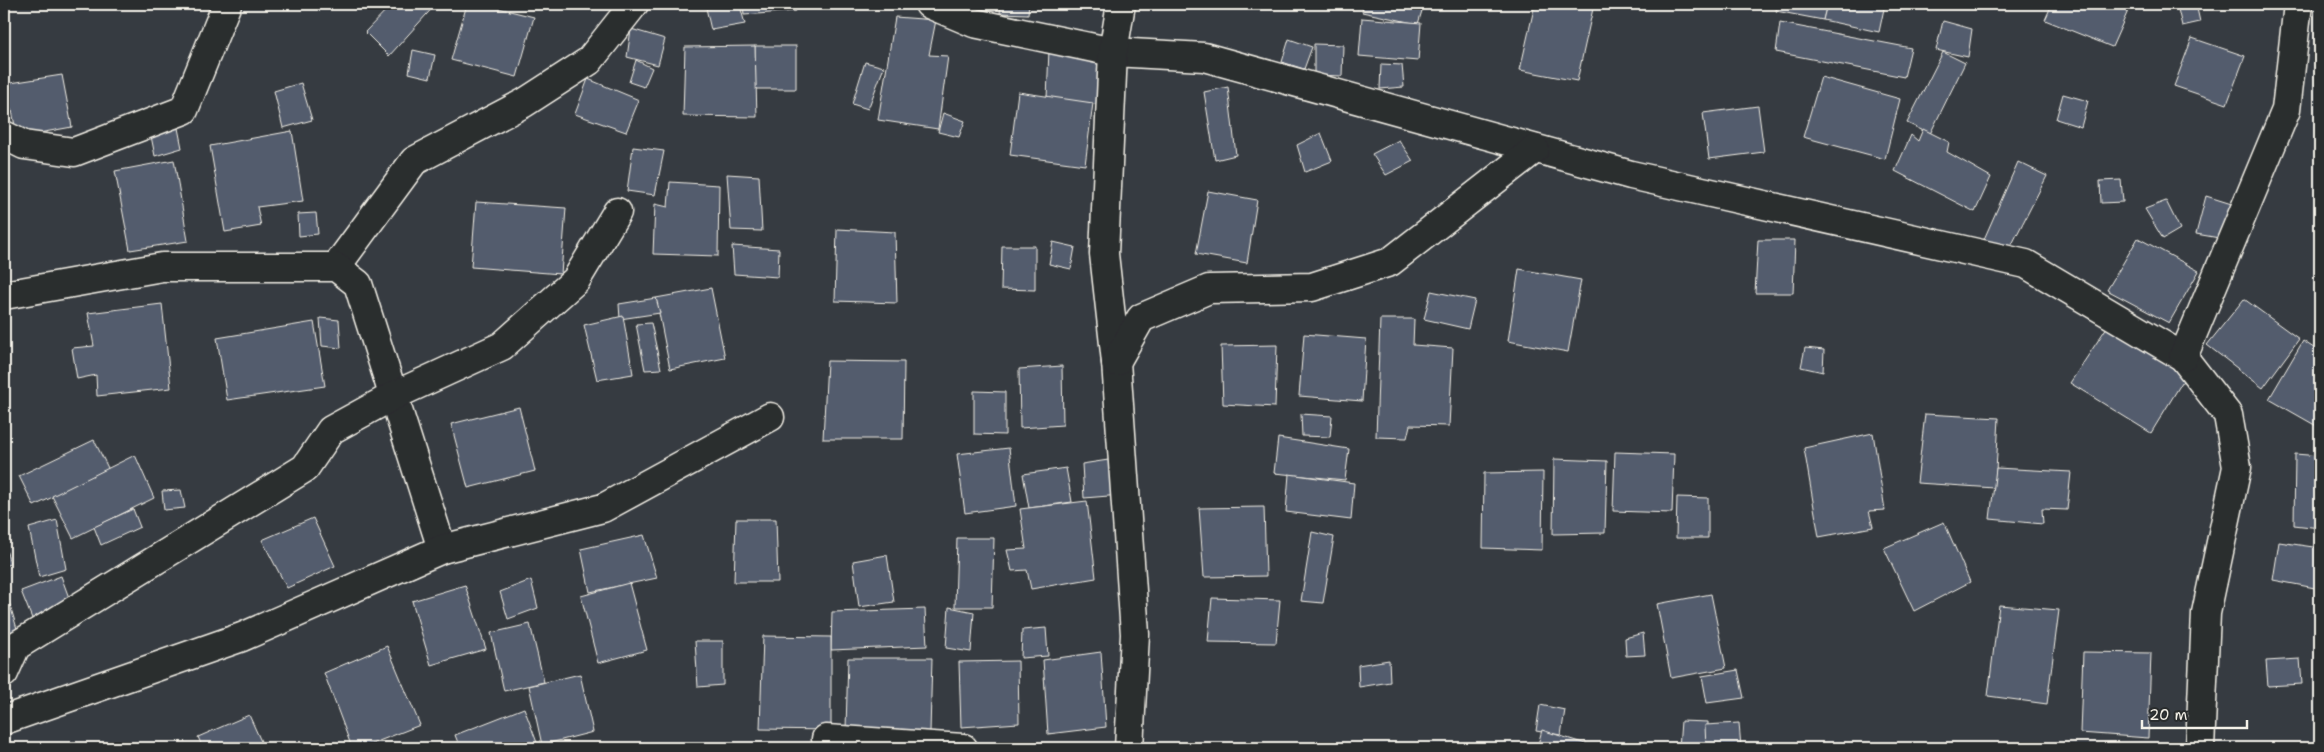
<svg xmlns="http://www.w3.org/2000/svg" width="2324" height="752" font-family="'Shantell Sans',sans-serif">
	<style>
		.building { fill: #535c6d; stroke: #f4f1e8 }
		.lines { fill: none; stroke-linecap: round; stroke-linejoin: round }
		.minor-casing { stroke: #f4f1e8; stroke-width: 31 }
		.minor { stroke: #2a2d2e; stroke-width: 28 }
	</style>
	<rect width="100%" height="100%" fill="#363b41"/>
	<filter id="ink" filterUnits="userSpaceOnUse"><feTurbulence type="fractalNoise" baseFrequency=".02" numOctaves="2"/><feDisplacementMap in="SourceGraphic" scale="10" xChannelSelector="R" yChannelSelector="G"/><feConvolveMatrix kernelMatrix="1 2 1 2 8 2 1 2 1" color-interpolation-filters="sRGB"/></filter>
	<g filter="url(#ink)">
		<g class="building">
			<path d="M392,4h44l-47,52 -24,-24z"/>
			<path d="M467,4h15l52,13 -17,60 -66,-17z"/>
			<path d="M743,4h52l1,7 -52,4z"/>
			<path d="M1001,4h28l-1,10 -28,-1z"/>
			<path d="M1364,4h60l-6,20 -56,-12z"/>
			<path d="M1535,4h59l-17,77 -57,-11z"/>
			<path d="M1777,4h50l-4,16 -47,-9z"/>
			<path d="M1827,4h58l-6,28 -56,-12z"/>
			<path d="M2052,4h79l-19,43 -67,-27z"/>
			<path d="M2196,4l4,18 -18,4 -5,-21z"/>
			<path d="M740,6l5,18 -34,6 -5,-22z"/>
			<path d="M895,17l41,3 -7,35 19,1 -10,73 -60,-9z"/>
			<path d="M1362,18l59,5 -3,38 -59,-5z"/>
			<path d="M1943,21l29,8 -4,28 -32,-7z"/>
			<path d="M1780,23l131,25 -7,29 -128,-25z"/>
			<path d="M631,29l34,10 -7,26 -31,-8z"/>
			<path d="M2192,38l53,18 -18,48 -53,-18z"/>
			<path d="M1289,39l23,8 -8,22 -22,-7z"/>
			<path d="M1314,44l29,1 -1,31 -28,-1z"/>
			<rect x="755" y="46" width="41" height="43"/>
			<path d="M755,46l2,71 -74,-1 2,-69z"/>
			<path d="M1049,49l63,5 -6,51 -59,-6z"/>
			<path d="M413,50l22,5 -5,23 -21,-5z"/>
			<path d="M1943,52l22,11 -35,71 -23,-11z"/>
			<path d="M636,60l16,8 -8,19 -15,-5z"/>
			<path d="M865,62l19,5 -16,42 -16,-5z"/>
			<path d="M1381,64l21,1 2,22 -24,2z"/>
			<path d="M62,75l10,52 -55,10 -5,-27h-8v-26z"/>
			<path d="M1821,77l79,22 -15,60 -82,-22z"/>
			<path d="M588,79l51,21 -13,32 -51,-18z"/>
			<path d="M301,83l11,37 -29,8 -9,-37z"/>
			<path d="M1228,87l8,68 -21,5 -11,-68z"/>
			<path d="M1018,92l75,11 -8,62 -75,-10z"/>
			<path d="M2063,94l25,7 -7,26 -25,-8z"/>
			<path d="M1758,106l6,46 -55,7 -6,-46z"/>
			<path d="M943,113l22,8 -6,16 -21,-5z"/>
			<path d="M177,123l5,25 -27,8 -5,-25z"/>
			<path d="M1923,129l26,13 -2,10 44,25 -16,35 -80,-41 16,-36 7,6z"/>
			<path d="M292,131l11,70 -46,6 4,19 -36,6 -15,-86z"/>
			<path d="M1321,133l11,28 -27,11 -8,-27z"/>
			<path d="M1399,140l14,21 -27,14 -14,-21z"/>
			<path d="M633,147l31,4 -9,44 -28,-4z"/>
			<path d="M174,160l14,81 -58,9 -15,-79z"/>
			<path d="M2018,162l29,14 -41,80 -25,-10z"/>
			<path d="M727,174l32,2 3,55 -31,-1z"/>
			<path d="M2121,180l2,22 -22,1 -1,-22z"/>
			<path d="M670,182l49,3 -1,71 -65,-2 2,-50 13,3z"/>
			<path d="M1208,191l49,9 -10,63 -51,-9z"/>
			<path d="M2206,196l32,10 -7,34 -35,-6z"/>
			<path d="M2166,201l14,28 -17,10 -18,-30z"/>
			<path d="M476,202l90,6 -5,66 -90,-7z"/>
			<path d="M316,213l2,21 -19,2 -1,-22z"/>
			<path d="M837,229l58,3 2,71 -62,-2z"/>
			<path d="M2138,238l61,33 -30,52 -62,-33z"/>
			<path d="M1758,240h37l-2,53h-38z"/>
			<path d="M1053,242l22,5 -4,22 -22,-5z"/>
			<path d="M732,246l47,3 -1,28 -44,-3z"/>
			<path d="M1002,246h33v44l-34,-1z"/>
			<path d="M1519,269l62,11 -13,72 -60,-11z"/>
			<path d="M711,288l14,70 -55,11 -14,-71z"/>
			<path d="M1431,291l44,9 -7,29 -44,-10z"/>
			<path d="M656,298l4,15 -40,6 -1,-15z"/>
			<path d="M2244,299l55,40 -36,49 -56,-43z"/>
			<path d="M162,304l9,84 -74,8 -1,-21 -19,4 -5,-31 22,-2 -6,-33z"/>
			<path d="M623,316l10,58 -36,6 -13,-55z"/>
			<path d="M320,318l19,2 2,28 -19,-2z"/>
			<path d="M1380,319h34l-1,26 40,3 -4,78 -39,-1 -3,13 -31,-1z"/>
			<path d="M314,322l11,64 -98,14 -10,-62z"/>
			<path d="M651,323l10,46 -16,1 -9,-46z"/>
			<path d="M2107,327l80,47 -36,59 -81,-50z"/>
			<path d="M1304,334l62,5 -4,62 -63,-5z"/>
			<path d="M2303,341l17,11v76l-51,-29z"/>
			<path d="M1277,345l-2,62 -52,-3 -2,-58z"/>
			<path d="M1805,348l19,2 -1,22 -22,-5z"/>
			<path d="M827,361l77,1 -1,77h-80z"/>
			<path d="M1062,366l1,59 -43,3 -1,-59z"/>
			<path d="M974,391l31,1v43l-31,-1z"/>
			<path d="M519,407l16,64 -67,17 -17,-64z"/>
			<path d="M1301,414l31,2 -2,21 -28,-1z"/>
			<path d="M1925,414l74,4 -4,70 -78,-5z"/>
			<path d="M1873,433l12,77 -16,1 4,16 -54,10 -15,-89z"/>
			<path d="M1278,438l71,11 -4,31 -71,-7z"/>
			<path d="M94,440l15,30 -75,36 -15,-30z"/>
			<path d="M1009,448l7,58 -51,7 -8,-59z"/>
			<path d="M1615,452l59,2 -2,59 -59,-2z"/>
			<path d="M2295,454l25,2v72l-26,-3z"/>
			<path d="M135,455l19,43 -81,40 -21,-42z"/>
			<path d="M1115,459l6,36 -37,3 -2,-34z"/>
			<path d="M1554,459l53,2 -2,72 -52,1z"/>
			<path d="M1066,468l6,34 -43,6 -6,-34z"/>
			<path d="M1996,468l75,4 -4,38 -25,-1 1,15 -53,-5z"/>
			<path d="M1543,472l-1,78 -59,-2 1,-75z"/>
			<path d="M1289,474l65,9 -3,37 -65,-8z"/>
			<path d="M181,490l4,18 -21,2 -2,-19z"/>
			<path d="M1677,497l31,1v40h-32z"/>
			<path d="M1087,501l9,77 -65,11 -4,-19 -15,1 -5,-21 19,-1 -6,-40z"/>
			<path d="M1264,507l2,69 -62,1 -5,-69z"/>
			<path d="M133,509l7,18 -39,18 -7,-18z"/>
			<path d="M313,518l22,48 -48,22 -25,-48z"/>
			<path d="M736,519h40l2,63h-44z"/>
			<path d="M57,520l9,49 -27,8 -10,-49z"/>
			<path d="M1944,522l26,60 -56,29 -30,-63z"/>
			<path d="M1312,532l22,5 -11,66 -22,-2z"/>
			<path d="M644,535l13,43 -67,14 -9,-43z"/>
			<path d="M957,538h37l-2,69h-37z"/>
			<path d="M4,542l6,22 -6,2z"/>
			<path d="M2279,542l41,6v41l-47,-9z"/>
			<path d="M887,555l7,47 -35,5 -6,-46z"/>
			<path d="M61,576l11,30 -39,15 -12,-30z"/>
			<path d="M531,580l7,28 -30,11 -8,-27z"/>
			<path d="M629,583l18,67 -49,13 -17,-67z"/>
			<path d="M4,585l14,47 -14,4z"/>
			<path d="M465,585l21,64 -55,16 -19,-64z"/>
			<path d="M1711,594l15,74 -55,10 -14,-74z"/>
			<path d="M1212,598l68,2 -4,43 -68,-1z"/>
			<path d="M1999,605l60,5 -12,94 -59,-8z"/>
			<path d="M949,607l25,5 -3,40 -25,-4z"/>
			<path d="M925,609l2,37 -96,4 1,-38z"/>
			<path d="M530,624l14,58 -40,9 -13,-58z"/>
			<path d="M1046,628l2,28 -27,2 1,-28z"/>
			<path d="M1643,633l2,22 -19,1 -1,-18z"/>
			<path d="M763,636l68,1v93l-71,-1z"/>
			<path d="M695,641h28v44l-25,2z"/>
			<path d="M387,646l33,79 -59,23h-9l-28,-75z"/>
			<path d="M1101,652l5,75 -58,7 -5,-74z"/>
			<path d="M2083,652l68,1 -3,85 -68,-5z"/>
			<path d="M848,658h84l-2,74 -84,-3z"/>
			<path d="M2300,659l2,25 -34,2 -2,-25z"/>
			<path d="M1389,660l1,22 -31,5 -1,-22z"/>
			<path d="M1018,661l1,62 -58,4 -2,-65z"/>
			<path d="M1738,670l6,28 -37,5 -5,-27z"/>
			<path d="M580,674l13,58 -51,13 -13,-59z"/>
			<path d="M1540,705l25,5 -4,25 -25,-4z"/>
			<path d="M524,708l15,40h-79l-5,-13z"/>
			<path d="M249,715l15,33h-61l-5,-11z"/>
			<path d="M1681,721l27,1v26h-29z"/>
			<path d="M1739,723l2,25h-35l-1,-23z"/>
			<path d="M1542,730l56,18h-61z"/>
		</g>
		<g class="lines">
			<g class="minor-casing">
				<g id="minor">
					<path d="M929,4l45,19 139,29 91,5 427,118 395,89 157,93 45,58 9,52 -31,146 -6,135"/>
					<path d="M1121,4l-8,48 -9,202 12,108 19,272 -6,114"/>
					<path d="M4,135l20,10 50,7 110,-42 43,-106"/>
					<path d="M336,267l78,-106 110,-58 65,-42 45,-57"/>
					<path d="M4,295l158,-28h174l22,17 84,265"/>
					<path d="M2183,357l103,-247 12,-106"/>
					<path d="M1116,362l25,-44 68,-29 103,-2 78,-25 145,-113"/>
					<path d="M4,673l12,-27 289,-178 26,-38 64,-35 107,-49 74,-66 41,-68"/>
					<path d="M4,720l238,-83 200,-88 161,-41 167,-91"/>
					<path d="M826,739l137,9"/>
				</g>
			</g>
			<use href="#minor" class="minor"/>
		</g>
	</g>
	<rect width="2324" height="752" fill="none" stroke="#2a2d2e" stroke-width="20"/>
	<rect x="10" y="10" width="2304" height="732" fill="none" stroke="#f4f1e8" stroke-width="2" filter="url(#ink)"/>
	<path d="M2142 720v8h105v-8" fill="none" stroke="#f4f1e8" stroke-width="2.5"/>
	<text x="2149" y="720" font-size="15" fill="#f4f1e8" stroke="#2a2d2e" stroke-width="4" paint-order="stroke">20 m</text>
</svg>
